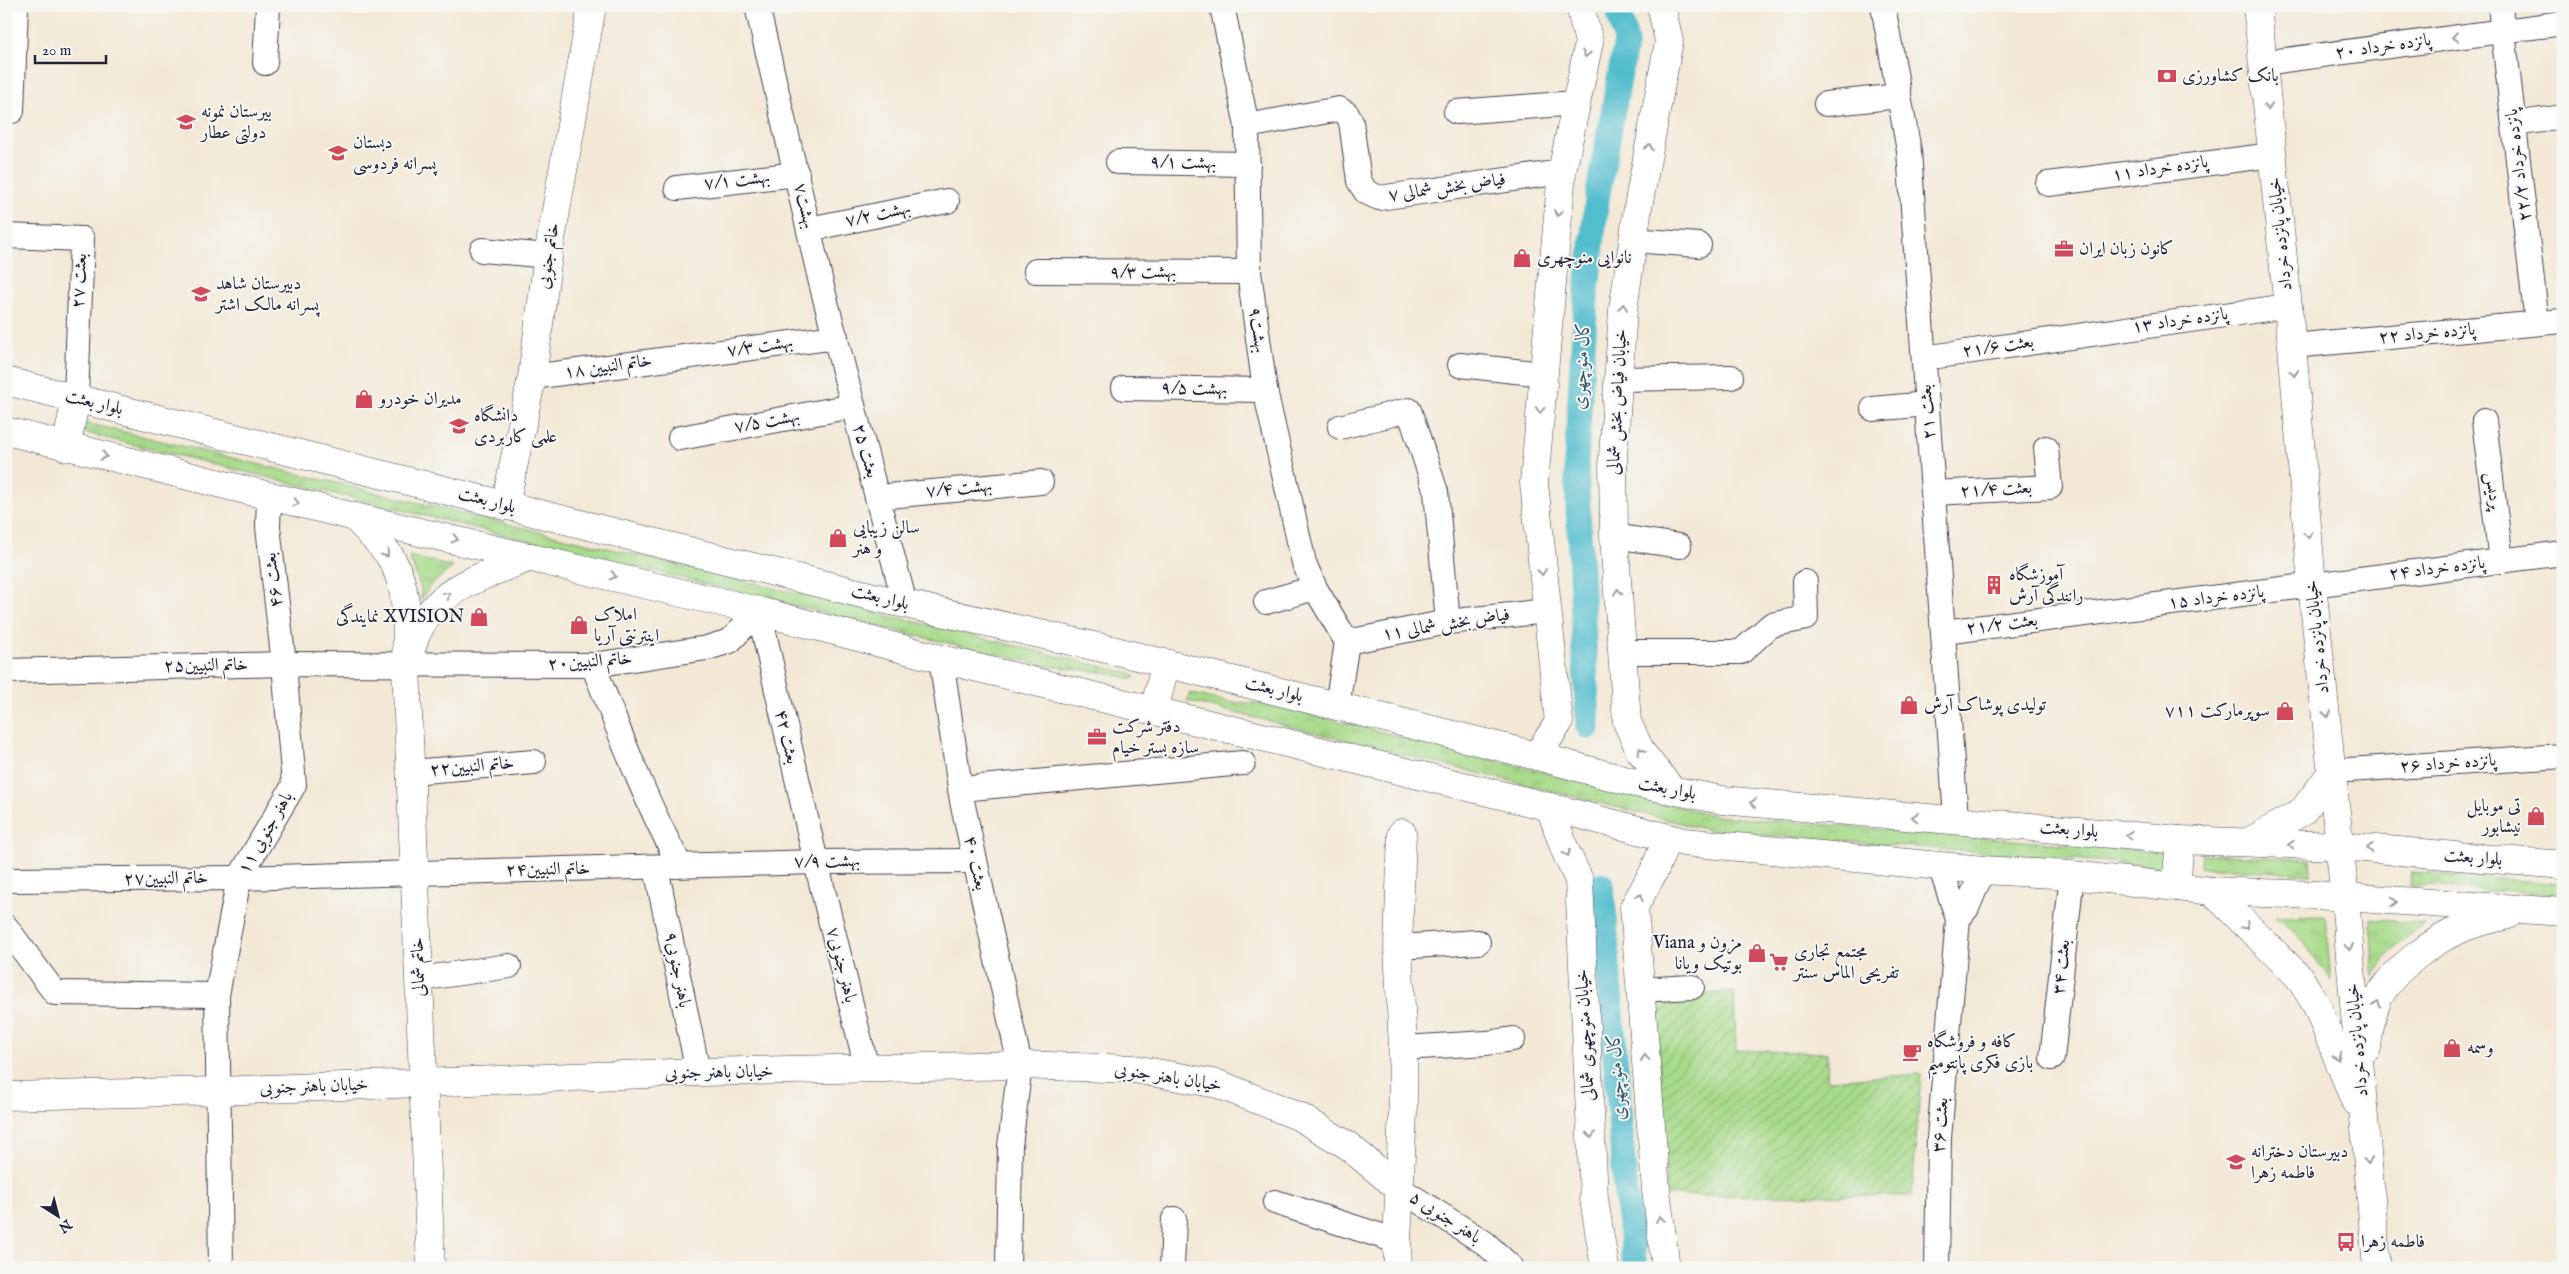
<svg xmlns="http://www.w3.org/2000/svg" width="2569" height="1274" font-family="'IM FELL English',Amiri,serif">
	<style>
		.grass { fill: url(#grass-tufts); stroke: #647e62 }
		.garden { fill: url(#garden-furrows); stroke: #647e62 }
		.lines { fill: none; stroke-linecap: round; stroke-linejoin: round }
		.canal { stroke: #52bdce; stroke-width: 25 }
		.minor-casing { stroke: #414052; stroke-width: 26 }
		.tertiary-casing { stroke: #414052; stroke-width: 29 }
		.primary-casing { stroke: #414052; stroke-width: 29 }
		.minor { stroke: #fff; stroke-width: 24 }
		.tertiary { stroke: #fff; stroke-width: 28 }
		.primary { stroke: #fff; stroke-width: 28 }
		.oneway { stroke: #9c9ca7 }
		.labels { text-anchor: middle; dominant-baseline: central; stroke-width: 4; stroke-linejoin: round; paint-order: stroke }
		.street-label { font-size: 18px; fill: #22223b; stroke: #f6f6f2 }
		.poi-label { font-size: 18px; fill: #22223b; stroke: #f6f6f2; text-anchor: start }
		.water-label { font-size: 19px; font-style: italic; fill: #33586e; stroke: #f6f6f2 }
	</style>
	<defs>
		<pattern id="grass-tufts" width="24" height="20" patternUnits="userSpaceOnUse" patternTransform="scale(1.25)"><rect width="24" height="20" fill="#a7da89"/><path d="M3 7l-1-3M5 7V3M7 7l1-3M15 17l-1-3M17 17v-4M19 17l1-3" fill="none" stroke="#8fbb77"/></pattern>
		<pattern id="garden-furrows" width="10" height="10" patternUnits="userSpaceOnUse" patternTransform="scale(1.25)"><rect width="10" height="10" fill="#a7da89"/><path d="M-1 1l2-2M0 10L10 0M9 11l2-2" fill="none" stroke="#8fbb77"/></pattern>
	</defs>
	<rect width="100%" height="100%" fill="#f6f6f2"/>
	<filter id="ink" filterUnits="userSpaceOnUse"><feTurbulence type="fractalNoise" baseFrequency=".02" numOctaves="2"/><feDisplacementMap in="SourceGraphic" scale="10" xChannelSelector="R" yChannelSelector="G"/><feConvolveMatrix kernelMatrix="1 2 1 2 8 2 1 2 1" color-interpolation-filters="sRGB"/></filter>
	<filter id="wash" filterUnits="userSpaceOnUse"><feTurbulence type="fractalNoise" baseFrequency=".0096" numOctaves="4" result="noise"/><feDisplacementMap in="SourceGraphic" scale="20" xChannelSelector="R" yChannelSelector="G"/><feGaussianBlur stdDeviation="1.12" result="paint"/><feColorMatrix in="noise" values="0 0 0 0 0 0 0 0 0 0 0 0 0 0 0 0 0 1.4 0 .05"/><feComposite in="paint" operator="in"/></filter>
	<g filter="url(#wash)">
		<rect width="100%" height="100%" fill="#f3e8d5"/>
		<g class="grass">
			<path d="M86,423l1047,251 2,3 -3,2 -30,-7 -55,-6 -116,-27 -845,-206 -5,-3 1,-5z"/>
			<path d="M409,556l44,11 -22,17 -10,16v-12z"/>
			<path d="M1190,693l37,9 43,2 446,112 457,37 -1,14 -459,-36 -526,-130z"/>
			<path d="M2202,854l108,5 1,15 -110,-7z"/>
			<path d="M2411,872l152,12v11l-153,-10z"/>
			<path d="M2325,916l6,65 -30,-43 -25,-21z"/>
			<path d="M2371,919l54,5c-25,16 -36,28 -52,53z"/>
		</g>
		<path class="garden" d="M1734,992l2,58 92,3 -1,27 94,-6 -9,122 -245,-1 -11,-198z"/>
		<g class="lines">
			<g class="canal">
				<path d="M1588,727l-12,-265 10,-163 11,-100 29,-158 -9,-35"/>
				<path d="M1602,885l23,300 10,83"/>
			</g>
		</g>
	</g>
	<g filter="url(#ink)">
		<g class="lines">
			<g class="minor-casing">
				<g id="minor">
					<path d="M757,6l64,277 84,321"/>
					<path d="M1222,6l25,120 2,146 16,118 39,173 11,25 32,54"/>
					<path d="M1883,6l26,145 47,668"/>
					<path d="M2500,6l37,317"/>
					<path d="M265,63l3,-57"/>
					<path d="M2263,63l300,-40"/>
					<path d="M1826,104l73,-8"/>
					<path d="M12,111l4,-105"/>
					<path d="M1456,112l120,-9"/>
					<path d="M2514,124l49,-7"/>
					<path d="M1247,126l92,-17 8,5 4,8 8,59 7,11 13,6 183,-26"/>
					<path d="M1118,162l130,2"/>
					<path d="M2048,184l225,-29"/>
					<path d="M677,188l120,-14"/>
					<path d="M809,229l138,-28"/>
					<path d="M6,236l76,3 -6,160"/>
					<path d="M1633,240l66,5"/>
					<path d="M482,250l66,6"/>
					<path d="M1036,271l213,1"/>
					<path d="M2292,346l271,-25"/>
					<path d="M1924,358l364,-52"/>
					<path d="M1460,365l83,9"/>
					<path d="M532,377l304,-40"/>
					<path d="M1618,379l113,-2"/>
					<path d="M1124,388l141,2"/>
					<path d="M1873,409l54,-5"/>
					<path d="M2484,421l17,140"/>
					<path d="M1340,427l69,-17 27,82 12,130"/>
					<path d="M680,438l173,-32"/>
					<path d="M1934,493l116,-6 -4,-39"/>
					<path d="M877,497l164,-15"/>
					<path d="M1614,536l65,10"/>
					<path d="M1266,602l49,-14"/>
					<path d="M759,611l57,251 51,207"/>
					<path d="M1944,632l619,-79"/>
					<path d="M1347,642l101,-20 98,-11"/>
					<path d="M1622,652h119l30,-27 35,-7 -1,-36"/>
					<path d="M941,659l21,142 58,264 -10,81 -2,122"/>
					<path d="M593,665c27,68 52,136 87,200"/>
					<path d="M6,671l278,-7 309,1 114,-17 23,-7 29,-30"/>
					<path d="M1337,706l10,-64"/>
					<path d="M2333,771l230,-15"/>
					<path d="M411,772l123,-10"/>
					<path d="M960,789l283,-26"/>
					<path d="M1940,866l18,53"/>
					<path d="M656,868l42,204"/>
					<path d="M6,880l233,-2 577,-16 159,-1"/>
					<path d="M6,927l49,66 162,2"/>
					<path d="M1398,947l80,-5"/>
					<path d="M419,979l90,-13"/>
					<path d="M1639,990l53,-3"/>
					<path d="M1403,1048l84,-5 26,-4"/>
					<path d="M2052,1058l20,-183"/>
					<path d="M1400,1189l85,54 27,25"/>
					<path d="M1275,1202l122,39"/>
					<path d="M221,1268l-4,-273 22,-117 55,-93 -10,-121 -16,-137 1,-31"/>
					<path d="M1172,1268l2,-49"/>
					<path d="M1937,1268l2,-130 19,-219 9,-11 16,-38"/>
				</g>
			</g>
			<g class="tertiary-casing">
				<g id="tertiary">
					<path d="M1661,6l8,35 -31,166 -15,103 -10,147 1,79 13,186 14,30 30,37"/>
					<path d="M505,506l27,-129 16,-121 44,-250"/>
					<path d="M355,517c11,13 24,25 34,38 21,31 18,76 17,111l25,602"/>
					<path d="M410,653c3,-9 5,-18 10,-26 22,-41 70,-54 111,-70"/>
					<path d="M1537,756l22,-34 -25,-239 28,-311 27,-130 -9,-36"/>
					<path d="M1550,807l15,43 14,30 15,319 11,69"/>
					<path d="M6,1096l212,-5 480,-19 322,-7 114,4 84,15 80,32 49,29 53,44"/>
					<path d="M1398,1268l-1,-27 6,-130v-63l-5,-101 4,-114"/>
					<path d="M1666,1268l-10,-78 -22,-283 20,-36 13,-32"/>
				</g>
			</g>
			<g class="primary-casing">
				<g id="primary">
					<path d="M2257,6l35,340 20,239 33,313 32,370"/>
					<path d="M6,381l868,216 242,54 421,105 98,27 87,17 458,40 160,6 223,19"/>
					<path d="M6,431l349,86 404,94 182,48 609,148 134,35 299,28 89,5 140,16 103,4 248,17"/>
					<path d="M66,447l10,-48"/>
					<path d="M1154,710l12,-47"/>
					<path d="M2249,842l54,-31 30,-40"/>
					<path d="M2176,887l4,-47"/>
					<path d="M2212,891l87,86 18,29 38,95"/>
					<path d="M2367,1048c2,-18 4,-36 13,-53 14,-26 55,-56 83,-67 14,-6 30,-9 45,-13"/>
				</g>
			</g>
			<use href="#minor" class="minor"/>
			<use href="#tertiary" class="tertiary"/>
			<use href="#primary" class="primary"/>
		</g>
		<defs><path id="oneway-chevron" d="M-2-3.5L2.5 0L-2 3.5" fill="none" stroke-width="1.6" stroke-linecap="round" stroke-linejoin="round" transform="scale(1.25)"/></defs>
		<g class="oneway">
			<use href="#oneway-chevron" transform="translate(2455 37) rotate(172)"/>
			<use href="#oneway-chevron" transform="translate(1586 54) rotate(102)"/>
			<use href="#oneway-chevron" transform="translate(2268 107) rotate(84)"/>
			<use href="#oneway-chevron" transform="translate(1649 147) rotate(-79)"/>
			<use href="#oneway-chevron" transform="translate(1558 213) rotate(95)"/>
			<use href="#oneway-chevron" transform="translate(1623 307) rotate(-83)"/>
			<use href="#oneway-chevron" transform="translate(2294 373) rotate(85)"/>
			<use href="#oneway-chevron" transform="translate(1540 410) rotate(95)"/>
			<use href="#oneway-chevron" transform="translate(104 456) rotate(13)"/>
			<use href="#oneway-chevron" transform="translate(296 503) rotate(14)"/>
			<use href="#oneway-chevron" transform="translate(2308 535) rotate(85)"/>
			<use href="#oneway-chevron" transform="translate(455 539) rotate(14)"/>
			<use href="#oneway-chevron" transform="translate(386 554) rotate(54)"/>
			<use href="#oneway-chevron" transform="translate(1542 572) rotate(84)"/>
			<use href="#oneway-chevron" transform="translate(613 576) rotate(13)"/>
			<use href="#oneway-chevron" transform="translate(1618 592) rotate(-94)"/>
			<use href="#oneway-chevron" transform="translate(447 595) rotate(-37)"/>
			<use href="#oneway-chevron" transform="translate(2327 714) rotate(84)"/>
			<use href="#oneway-chevron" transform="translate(1641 751) rotate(-120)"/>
			<use href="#oneway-chevron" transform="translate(1753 803) rotate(-175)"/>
			<use href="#oneway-chevron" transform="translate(1915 817) rotate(-175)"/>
			<use href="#oneway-chevron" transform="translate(2129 835) rotate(-175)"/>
			<use href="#oneway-chevron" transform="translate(2291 845) rotate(-177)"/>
			<use href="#oneway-chevron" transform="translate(2370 848) rotate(-176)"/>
			<use href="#oneway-chevron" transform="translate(1567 853) rotate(67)"/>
			<use href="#oneway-chevron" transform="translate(1640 897) rotate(-60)"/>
			<use href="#oneway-chevron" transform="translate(2394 902) rotate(3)"/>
			<use href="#oneway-chevron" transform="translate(2246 926) rotate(43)"/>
			<use href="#oneway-chevron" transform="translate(2349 947) rotate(85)"/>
			<use href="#oneway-chevron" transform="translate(2377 1004) rotate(-70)"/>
			<use href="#oneway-chevron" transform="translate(2337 1057) rotate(68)"/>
			<use href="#oneway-chevron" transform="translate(1645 1058) rotate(-95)"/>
			<use href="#oneway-chevron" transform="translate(1591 1135) rotate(87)"/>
			<use href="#oneway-chevron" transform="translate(2368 1161) rotate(85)"/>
			<use href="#oneway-chevron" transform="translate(1660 1219) rotate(-97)"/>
		</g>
	</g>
	<defs>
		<g id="bank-bare" transform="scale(1.5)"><path d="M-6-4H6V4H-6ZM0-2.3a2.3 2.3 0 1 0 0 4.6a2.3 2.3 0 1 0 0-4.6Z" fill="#d1495b" stroke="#f6f6f2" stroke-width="2.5" paint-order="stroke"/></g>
		<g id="school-bare" transform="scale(1.5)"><path d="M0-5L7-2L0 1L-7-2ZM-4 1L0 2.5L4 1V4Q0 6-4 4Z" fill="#d1495b" stroke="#f6f6f2" stroke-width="2.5" paint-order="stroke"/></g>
		<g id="office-bare" transform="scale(1.5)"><path d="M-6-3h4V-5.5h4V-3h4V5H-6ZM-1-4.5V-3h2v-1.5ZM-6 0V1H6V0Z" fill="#d1495b" stroke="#f6f6f2" stroke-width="2.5" paint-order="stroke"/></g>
		<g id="shop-bare" transform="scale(1.5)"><path d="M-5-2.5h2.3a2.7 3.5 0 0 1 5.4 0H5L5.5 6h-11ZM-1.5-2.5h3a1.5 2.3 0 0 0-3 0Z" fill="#d1495b" stroke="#f6f6f2" stroke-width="2.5" paint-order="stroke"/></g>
		<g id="university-bare" transform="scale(1.5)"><path d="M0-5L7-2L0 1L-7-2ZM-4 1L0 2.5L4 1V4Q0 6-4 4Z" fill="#d1495b" stroke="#f6f6f2" stroke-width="2.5" paint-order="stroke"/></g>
		<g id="building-bare" transform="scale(1.5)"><path d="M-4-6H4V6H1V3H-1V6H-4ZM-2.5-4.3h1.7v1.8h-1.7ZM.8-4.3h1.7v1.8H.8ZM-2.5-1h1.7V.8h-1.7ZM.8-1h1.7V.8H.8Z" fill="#d1495b" stroke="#f6f6f2" stroke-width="2.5" paint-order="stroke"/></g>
		<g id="supermarket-bare" transform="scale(1.5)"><path d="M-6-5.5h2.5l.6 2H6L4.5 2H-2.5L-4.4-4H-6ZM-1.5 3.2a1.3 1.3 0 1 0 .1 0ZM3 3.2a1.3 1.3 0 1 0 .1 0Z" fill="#d1495b" stroke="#f6f6f2" stroke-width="2.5" paint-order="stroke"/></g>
		<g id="cafe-bare" transform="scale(1.5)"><path d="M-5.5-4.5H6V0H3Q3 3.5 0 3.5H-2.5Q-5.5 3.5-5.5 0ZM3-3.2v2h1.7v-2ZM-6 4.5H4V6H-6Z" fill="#d1495b" stroke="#f6f6f2" stroke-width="2.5" paint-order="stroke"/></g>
		<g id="bus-bare" transform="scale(1.5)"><path d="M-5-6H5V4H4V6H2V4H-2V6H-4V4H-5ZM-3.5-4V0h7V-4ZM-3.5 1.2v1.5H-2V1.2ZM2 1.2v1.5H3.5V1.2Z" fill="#d1495b" stroke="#f6f6f2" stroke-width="2.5" paint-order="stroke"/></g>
	</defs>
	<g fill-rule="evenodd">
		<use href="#bank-bare" x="2167" y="76"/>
		<use href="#school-bare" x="186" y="122"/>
		<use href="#school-bare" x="338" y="153"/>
		<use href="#office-bare" x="2064" y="249"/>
		<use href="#shop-bare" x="1522" y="258"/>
		<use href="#school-bare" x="201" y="294"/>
		<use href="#shop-bare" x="364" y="399"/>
		<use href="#university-bare" x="459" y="426"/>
		<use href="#shop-bare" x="838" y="538"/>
		<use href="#building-bare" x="1994" y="585"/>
		<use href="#shop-bare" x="479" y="617"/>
		<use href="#shop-bare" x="579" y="625"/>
		<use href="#shop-bare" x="1909" y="705"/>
		<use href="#shop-bare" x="2285" y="711"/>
		<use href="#office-bare" x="1097" y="737"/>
		<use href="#shop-bare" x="2536" y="816"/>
		<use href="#shop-bare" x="1757" y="953"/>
		<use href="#supermarket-bare" x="1779" y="962"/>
		<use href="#shop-bare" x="2452" y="1048"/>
		<use href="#cafe-bare" x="1912" y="1052"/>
		<use href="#school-bare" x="2236" y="1162"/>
		<use href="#bus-bare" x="2346" y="1242"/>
	</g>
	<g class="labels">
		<g class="street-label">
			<text transform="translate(2383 47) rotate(-8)">پانزده خرداد ۲۰</text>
			<text transform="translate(1183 163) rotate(1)">بهشت ۹/۱</text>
			<text transform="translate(2519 165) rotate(-97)">پانزده خرداد ۲۲/۲</text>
			<text transform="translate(2160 169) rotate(-8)">پانزده خرداد ۱۱</text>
			<text transform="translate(737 181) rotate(-6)">بهشت ۷/۱</text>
			<text transform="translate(1447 188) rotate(-8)">فیاض بخش شمالی ۷</text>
			<text transform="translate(804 206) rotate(77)">بهشت۷</text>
			<text transform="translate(878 215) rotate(-12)">بهشت ۷/۲</text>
			<text transform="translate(2281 234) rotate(-96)">خیابان پانزده خرداد</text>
			<text transform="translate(549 256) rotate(-81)">خاتم جنوبی</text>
			<text x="1143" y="272">بهشت ۹/۳</text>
			<text transform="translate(80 281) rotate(-87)">بعثت ۲۷</text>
			<text transform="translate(2180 321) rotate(-8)">پانزده خرداد ۱۳</text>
			<text transform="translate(1257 330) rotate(82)">بهشت۹</text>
			<text transform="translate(2427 334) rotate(-5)">پانزده خرداد ۲۲</text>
			<text transform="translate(760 347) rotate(-8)">بهشت ۷/۳</text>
			<text transform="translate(1998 347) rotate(-8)">بعثت ۲۱/۶</text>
			<text transform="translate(608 367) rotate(-8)">خاتم النبیین ۱۸</text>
			<text transform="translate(1194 389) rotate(1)">بهشت ۹/۵</text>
			<text transform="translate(1618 402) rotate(-87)">خیابان فیاض بخش شمالی</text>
			<text transform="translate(94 403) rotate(14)">بلوار بعثت</text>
			<text transform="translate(1928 412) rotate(-94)">بعثت ۲۱</text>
			<text transform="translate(767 422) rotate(-10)">بهشت ۷/۵</text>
			<text transform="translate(865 451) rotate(75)">بعثت ۲۵</text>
			<text transform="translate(959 489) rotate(-5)">بهشت ۷/۴</text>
			<text transform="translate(1996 490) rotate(-3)">بعثت ۲۱/۴</text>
			<text transform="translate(2493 491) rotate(83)">پردیس</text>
			<text transform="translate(487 501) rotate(15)">بلوار بعثت</text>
			<text transform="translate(2437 569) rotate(-7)">پانزده خرداد ۲۴</text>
			<text transform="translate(274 580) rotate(-97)">بعثت ۴۶</text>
			<text transform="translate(880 598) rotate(14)">بلوار بعثت</text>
			<text transform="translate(2216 598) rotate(-7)">پانزده خرداد ۱۵</text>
			<text transform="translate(1446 625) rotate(-9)">فیاض بخش شمالی ۱۱</text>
			<text transform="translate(2002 625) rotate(-7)">بعثت ۲۱/۲</text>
			<text transform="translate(2318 637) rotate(-96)">خیابان پانزده خرداد</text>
			<text transform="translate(590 662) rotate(-4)">خاتم النبیین۲۰</text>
			<text transform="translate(206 666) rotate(-1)">خاتم النبیین۲۵</text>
			<text transform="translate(1274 690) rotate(14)">بلوار بعثت</text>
			<text transform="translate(786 737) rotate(77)">بعثت ۴۲</text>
			<text transform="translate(2448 764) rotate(-4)">پانزده خرداد ۲۶</text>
			<text transform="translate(472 767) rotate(-5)">خاتم النبیین۲۲</text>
			<text transform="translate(1667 789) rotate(11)">بلوار بعثت</text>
			<text transform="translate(2069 830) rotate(5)">بلوار بعثت</text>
			<text transform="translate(266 833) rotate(-60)">باهنر جنوبی ۱۱</text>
			<text transform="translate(2473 858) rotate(5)">بلوار بعثت</text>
			<text transform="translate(827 862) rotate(-1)">بهشت ۷/۹</text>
			<text transform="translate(975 863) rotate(78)">بعثت ۴۰</text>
			<text transform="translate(548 870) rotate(-1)">خاتم النبیین۲۴</text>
			<text transform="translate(166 879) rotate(-1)">خاتم النبیین۲۷</text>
			<text transform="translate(841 965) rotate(76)">باهنر جنوبی۷</text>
			<text transform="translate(419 967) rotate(-92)">خاتم شمالی</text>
			<text transform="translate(2062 967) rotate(-84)">بعثت ۳۴</text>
			<text transform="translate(677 970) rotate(79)">باهنر جنوبی۹</text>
			<text transform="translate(1586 1035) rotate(-93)">خیابان منوچهری شمالی</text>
			<text transform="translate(2358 1040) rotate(-95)">خیابان پانزده خرداد</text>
			<text transform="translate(719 1073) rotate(-1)">خیابان باهنر جنوبی</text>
			<text transform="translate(1168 1078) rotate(9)">خیابان باهنر جنوبی</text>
			<text transform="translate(314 1087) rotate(-2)">خیابان باهنر جنوبی</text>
			<text transform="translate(1941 1125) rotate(-86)">بعثت ۳۶</text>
			<text transform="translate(1445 1218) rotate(33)">باهنر جنوبی ۵</text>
		</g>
		<g class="poi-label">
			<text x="2182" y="76">بانک کشاورزی</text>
			<text x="201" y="112">بیرستان نمونه<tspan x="201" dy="21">دولتی عطار</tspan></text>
			<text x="353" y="143">دبستان<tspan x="353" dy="21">پسرانه فردوسی</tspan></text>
			<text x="2079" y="249">کانون زبان ایران</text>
			<text x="1537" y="258">نانوایی منوچهری</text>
			<text x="216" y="284">دبیرستان شاهد<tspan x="216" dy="21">پسرانه مالک اشتر</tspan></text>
			<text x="379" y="399">مدیران خودرو</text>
			<text x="474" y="416">دانشگاه<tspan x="474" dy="21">علمی کاربردی</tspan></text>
			<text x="853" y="528">سالن زیبایی<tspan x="853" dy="21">و هنر</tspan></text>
			<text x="2009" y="575">آموزشگاه<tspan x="2009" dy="21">رانندگی آرش</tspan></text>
			<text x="594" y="615">املاک<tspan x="594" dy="21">اینترنتی آریا</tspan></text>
			<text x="464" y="617" text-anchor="end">نمایندگی XVISION</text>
			<text x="1924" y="705">تولیدی پوشاک آرش</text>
			<text x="2270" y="711" text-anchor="end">سوپرمارکت ۷۱۱</text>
			<text x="1112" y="727">دفتر شرکت<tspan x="1112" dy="21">سازه بستر خیام</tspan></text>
			<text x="2521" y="806" text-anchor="end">تی موبایل<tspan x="2521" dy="21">نیشابور</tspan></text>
			<text x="1742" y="943" text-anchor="end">Viana مزون و<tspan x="1742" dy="21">بوتیک ویانا</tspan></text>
			<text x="1794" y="952">مجتمع تجاری<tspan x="1794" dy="21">تفریحی الماس سنتر</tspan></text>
			<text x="1927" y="1042">کافه و فروشگاه<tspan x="1927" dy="21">بازی فکری پانتومیم</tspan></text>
			<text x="2467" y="1048">وسمه</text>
			<text x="2251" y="1152">دبیرستان دخترانه<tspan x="2251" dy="21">فاطمه زهرا</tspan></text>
			<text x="2361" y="1242">فاطمه زهرا</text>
		</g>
		<g class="water-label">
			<text transform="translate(1582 365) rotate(-87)">کال منوچهری</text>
			<text transform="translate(1617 1076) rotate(-94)">کال منوچهری</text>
		</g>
	</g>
	<rect width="2569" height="1274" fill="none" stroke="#f6f6f2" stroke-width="25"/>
	<g transform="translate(58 1216) rotate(144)" stroke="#f6f6f2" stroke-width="4" paint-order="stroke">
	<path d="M0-4L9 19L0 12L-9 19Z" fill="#22223b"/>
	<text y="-8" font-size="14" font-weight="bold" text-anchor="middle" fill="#22223b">N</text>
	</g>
	<path d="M35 55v8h71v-8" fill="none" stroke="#22223b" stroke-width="2.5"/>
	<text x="42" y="55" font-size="15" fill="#22223b" stroke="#f6f6f2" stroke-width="4" paint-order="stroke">20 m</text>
</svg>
